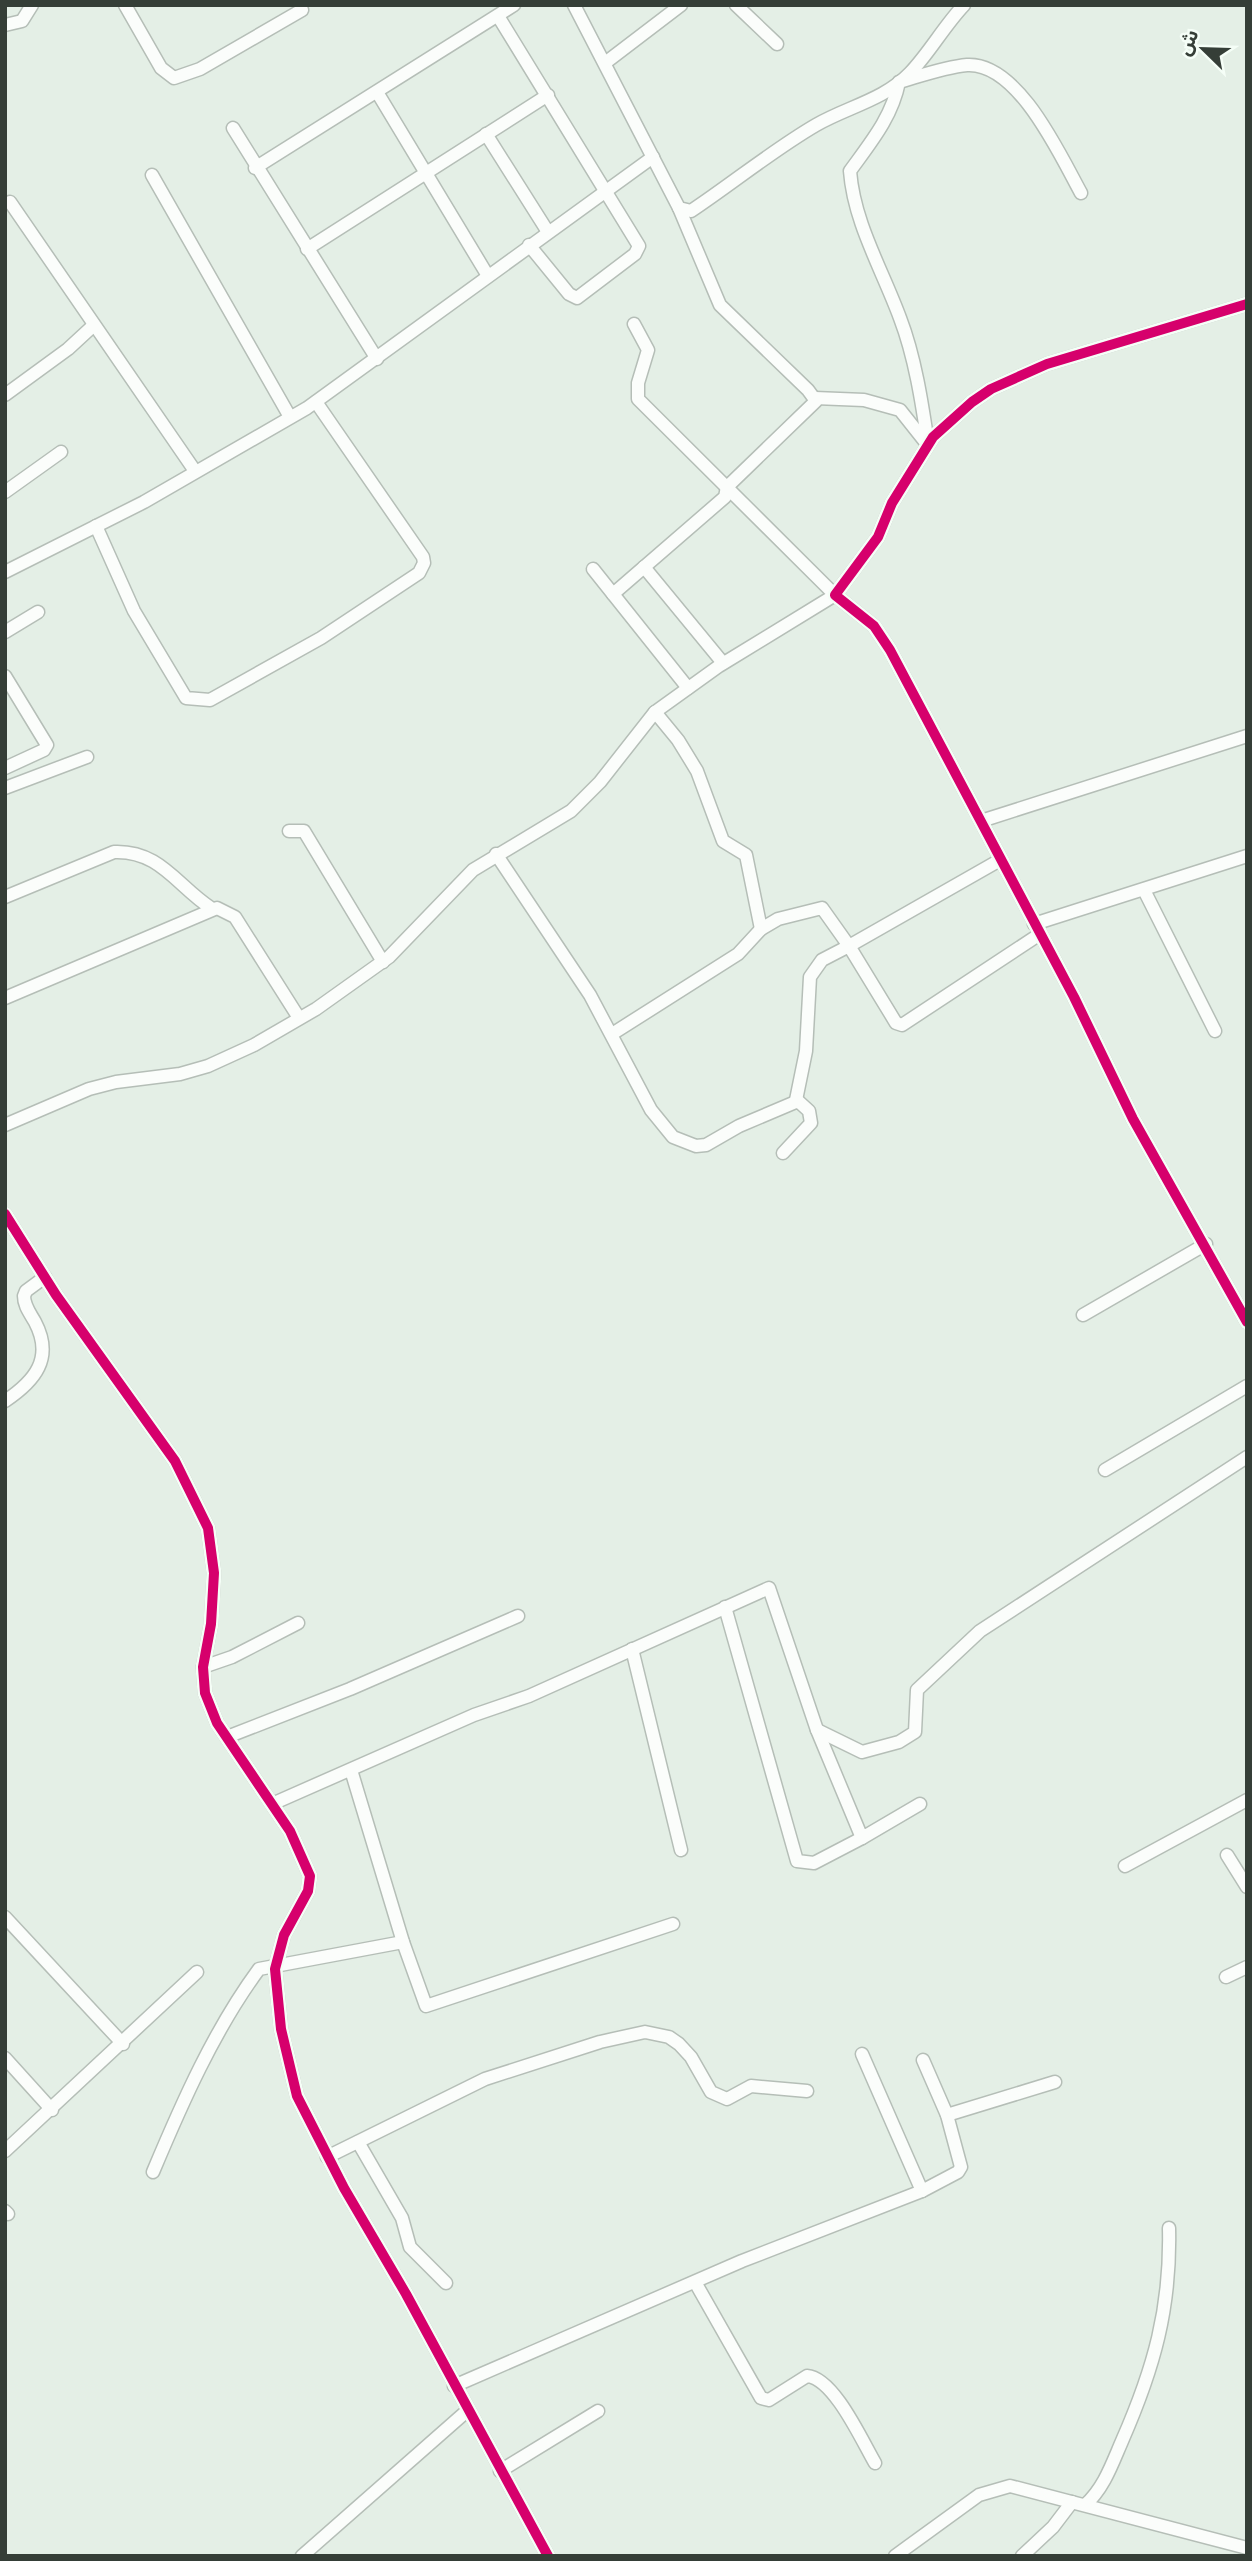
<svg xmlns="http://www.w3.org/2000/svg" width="1252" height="2561" font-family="'Zilla Slab','Noto Sans Arabic',serif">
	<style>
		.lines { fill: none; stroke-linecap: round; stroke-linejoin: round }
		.minor-casing { stroke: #b5beb7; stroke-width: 15 }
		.minor { stroke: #fbfdfb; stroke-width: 12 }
		.cycleway-casing { stroke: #f5fef7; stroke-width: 15 }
		.cycleway { stroke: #d6006c; stroke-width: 10 }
	</style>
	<rect width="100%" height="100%" fill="#e4efe6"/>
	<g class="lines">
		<g class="minor-casing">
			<g id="minor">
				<path d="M125,5l36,63 13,10 26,-9 102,-59"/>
				<path d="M574,5l105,203 12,3c42,-28 82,-61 125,-86 31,-18 68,-25 94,-52 20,-21 34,-47 54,-68"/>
				<path d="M736,5l41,39"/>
				<path d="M498,16l141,230 -4,8 -58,44 -8,-4 -40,-49"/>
				<path d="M5,25l17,-4 10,-16"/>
				<path d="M605,63l76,-58"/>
				<path d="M377,92l111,184"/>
				<path d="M233,128l144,231"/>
				<path d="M486,134l62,98"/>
				<path d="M255,168l259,-163"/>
				<path d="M152,175l138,242"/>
				<path d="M10,202l185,269"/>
				<path d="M307,249l241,-154"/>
				<path d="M1247,304l-200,60 -56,25 -19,13 -39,35 -41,66 -14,34 -43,58 39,31 16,24 184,347 59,122 114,203"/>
				<path d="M5,395l63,-46 26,-24"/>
				<path d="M815,398l49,2 36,10 27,34"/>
				<path d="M928,444c-6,-41 -13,-87 -28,-126 -18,-49 -46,-95 -50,-147 21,-29 42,-54 49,-89 21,-6 46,-15 68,-17 51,-3 93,90 114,128"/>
				<path d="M5,492l56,-40"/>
				<path d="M96,526l38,85 52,87 24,2 111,-62 98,-65 5,-10 -1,-6 -107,-155"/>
				<path d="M644,567l79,96"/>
				<path d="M593,569l95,119"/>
				<path d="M5,572l139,-70 163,-94 346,-251"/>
				<path d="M613,594l112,-97 2,-10 89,-86 -8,-11 -88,-85 -41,-97"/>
				<path d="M5,632l33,-20"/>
				<path d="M5,676l42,69 -3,5 -39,18"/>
				<path d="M655,712l23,28 19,31 26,70 23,14 15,74 17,-10 44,-11 27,38 151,-86"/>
				<path d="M5,788l82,-31"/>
				<path d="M981,821l266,-85"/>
				<path d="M289,831h15l79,131"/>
				<path d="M496,854l94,141 61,115 22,27 23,9 10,-1 33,-19 59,-25 11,10 2,12 -28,30"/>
				<path d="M1144,890l71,141"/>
				<path d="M5,897l109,-45c46,-2 63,34 97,56"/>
				<path d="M1034,924l213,-68"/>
				<path d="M5,998l212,-90 18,9 64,101"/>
				<path d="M612,1034l126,-80 23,-25"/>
				<path d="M796,1100l10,-49 4,-74 12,-17 27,-14 47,77 6,2 138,-91"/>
				<path d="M5,1125l84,-36 27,-7 64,-8 28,-8 46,-21 62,-36 73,-52 84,-87 98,-59 29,-29 55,-70 64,-46 116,-71 -197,-196v-16l10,-33 -14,-26"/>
				<path d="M5,1214l51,81 119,166 33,67 6,45 -3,51 -8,43 2,26 12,30 73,108 20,45 -2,15 -24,44 -9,34 6,60 16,67 47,92 62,106 142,262"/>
				<path d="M1083,1315l123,-71"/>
				<path d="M5,1401c30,-20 49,-43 30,-79 -5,-9 -11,-16 -11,-26l2,-5 19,-14"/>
				<path d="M1105,1470l142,-84"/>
				<path d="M725,1607l72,254 17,2 48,-25"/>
				<path d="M632,1649l49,201"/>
				<path d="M203,1667l29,-10 66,-34"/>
				<path d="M817,1730l45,22 37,-10 16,-10 2,-42 63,-59 267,-174"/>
				<path d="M227,1737l123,-48 168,-73"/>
				<path d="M351,1770l52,172 23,64 247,-82"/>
				<path d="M272,1804l202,-89 55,-19 240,-108 48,142 45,108 58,-34"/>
				<path d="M1227,1855l20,32"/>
				<path d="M1125,1866l122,-66"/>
				<path d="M5,1917l118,127"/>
				<path d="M1226,1977l21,-10"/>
				<path d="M862,2054l60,137"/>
				<path d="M5,2058l47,52"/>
				<path d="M947,2115l108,-33"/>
				<path d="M358,2142l44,76 8,29 36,36"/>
				<path d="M5,2151l192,-179"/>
				<path d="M327,2157l158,-78 115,-37 45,-10 24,5 10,7 12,13 20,35 16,7 24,-13 56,5"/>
				<path d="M153,2172c29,-69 61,-142 106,-203l144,-27"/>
				<path d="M5,2211l3,3"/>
				<path d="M695,2282l66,116 8,2 38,-24c27,2 55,65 68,87"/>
				<path d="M454,2386l288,-125 180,-70 36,-19 3,-5 -14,-52 -24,-55"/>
				<path d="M500,2471l98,-60"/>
				<path d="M1085,2505c19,-17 27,-41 37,-64 32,-73 49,-133 47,-213"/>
				<path d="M302,2556l166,-146"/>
				<path d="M895,2556l84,-61 31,-9 237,62"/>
				<path d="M1022,2556l31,-29 19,-25"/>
			</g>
		</g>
		<use href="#minor" class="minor"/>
		<g class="cycleway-casing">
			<g id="cycleway">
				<path d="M1247,304l-200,60 -56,25 -19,13 -39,35 -41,66 -14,34 -43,58 39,31 16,24 184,347 59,122 114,203"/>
				<path d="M5,1214l51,81 119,166 33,67 6,45 -3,51 -8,43 2,26 12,30 73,108 20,45 -2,15 -24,44 -9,34 6,60 16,67 47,92 62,106 142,262"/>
			</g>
		</g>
		<use href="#cycleway" class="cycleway"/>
	</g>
	<rect width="1252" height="2561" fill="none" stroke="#353e37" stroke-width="14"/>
	<g transform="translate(1203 49) rotate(293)" stroke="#f5fef7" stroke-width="5" paint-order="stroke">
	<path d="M0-5L12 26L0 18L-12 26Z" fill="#353e37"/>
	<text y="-10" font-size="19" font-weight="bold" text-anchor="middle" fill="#353e37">ش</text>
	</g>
</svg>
